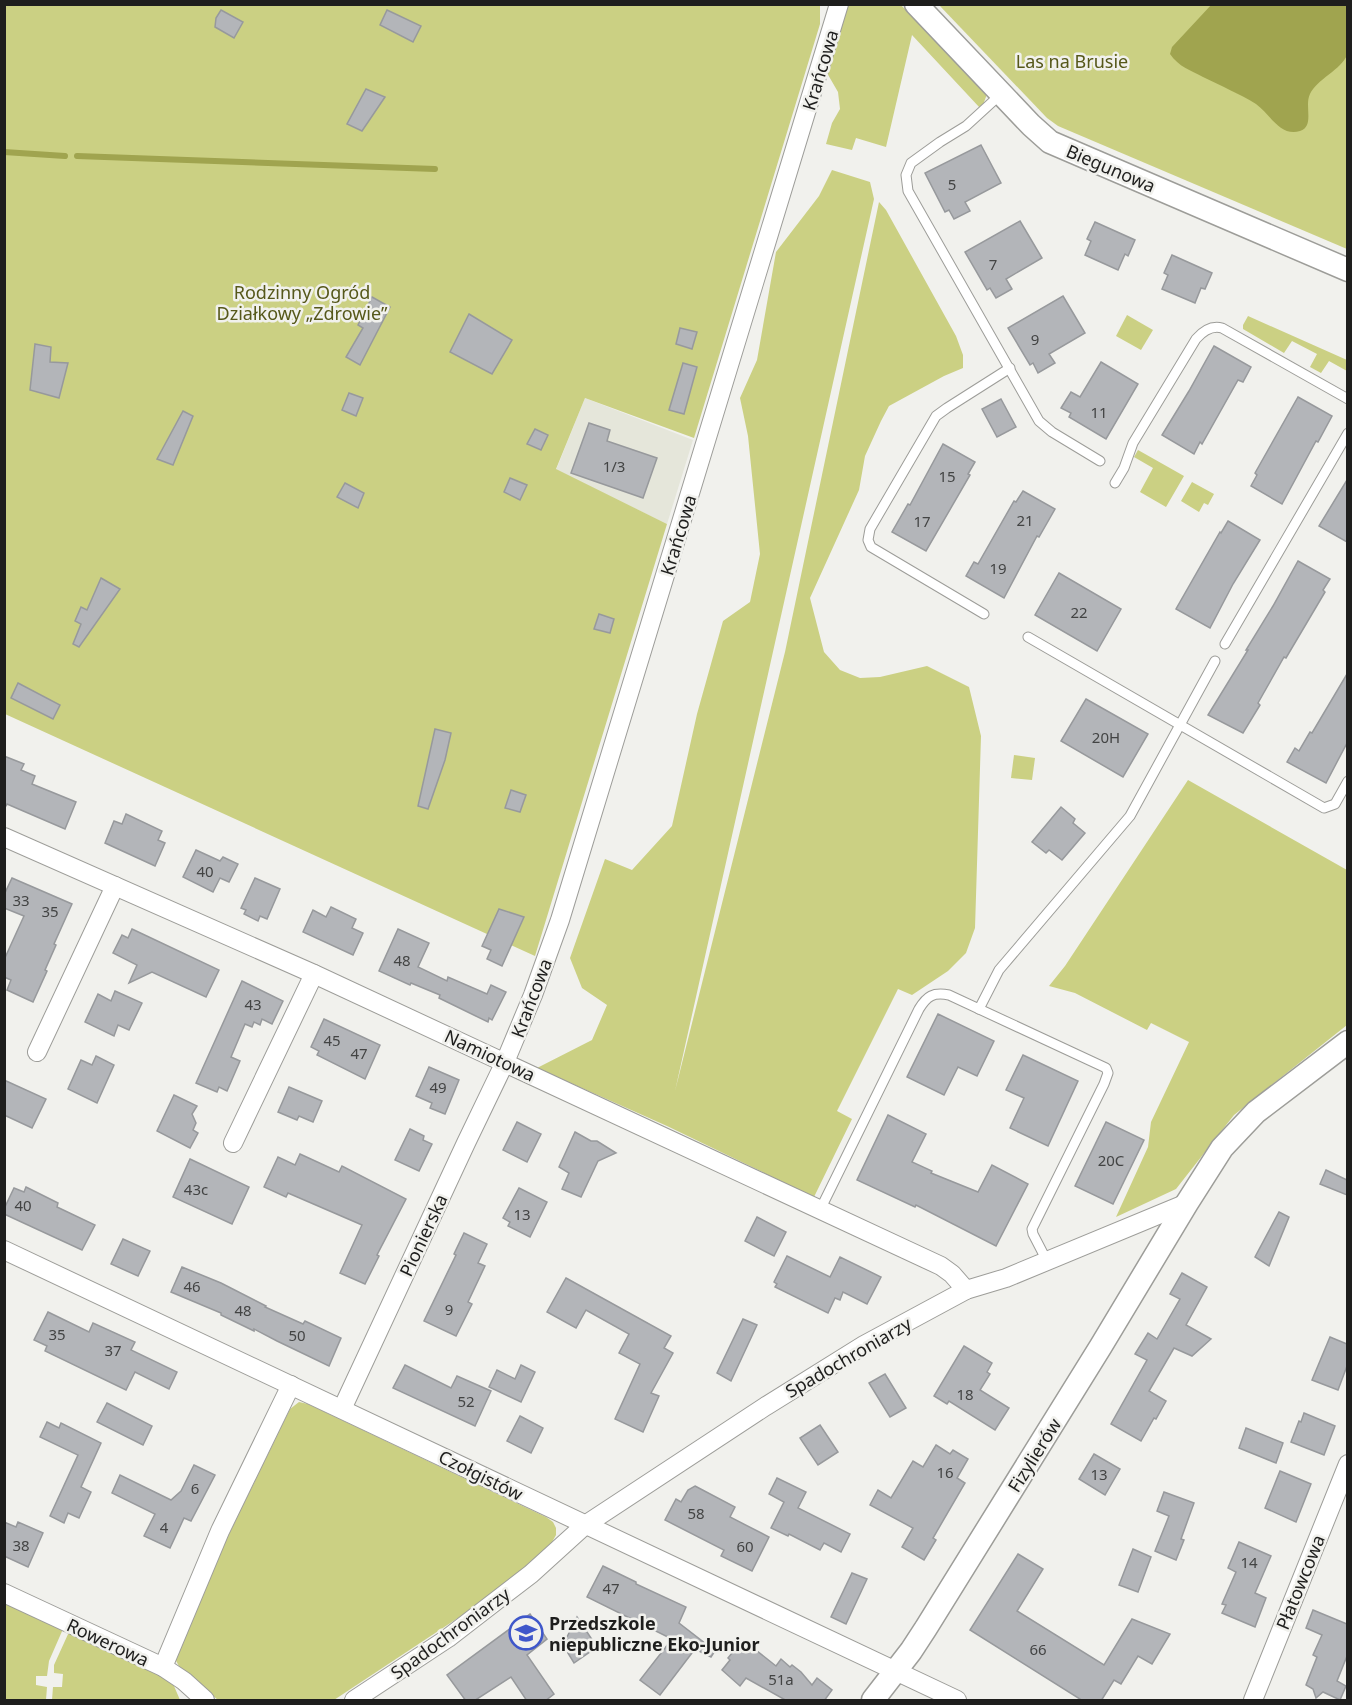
<svg xmlns="http://www.w3.org/2000/svg" width="1352" height="1705" font-family="'Noto Sans',sans-serif">
	<style>
		.built { fill: #e5e6da }
		.green { fill: #cbd083 }
		.water { fill: #a0a44f }
		.lines { fill: none; stroke-linecap: round; stroke-linejoin: round }
		.stream { stroke: #a0a44f; stroke-width: 6 }
		.building { fill: #b3b5b9; stroke: #97999c; stroke-width: 1.5 }
		.service-casing { stroke: #9d9d99; stroke-width: 11 }
		.minor-casing { stroke: #9d9d99; stroke-width: 20 }
		.tertiary-casing { stroke: #9d9d99; stroke-width: 25 }
		.service { stroke: #fff; stroke-width: 9 }
		.minor { stroke: #fff; stroke-width: 18 }
		.tertiary { stroke: #fff; stroke-width: 22 }
		.labels { text-anchor: middle; dominant-baseline: central; stroke-width: 5; stroke-linejoin: round; paint-order: stroke }
		.number-label { font-size: 15px; fill: #434444 }
		.park-label { font-size: 18px; fill: #56581a; stroke: #f1f1ed }
		.street-label { font-size: 18px; fill: #1e1e1d; stroke: #f1f1ed }
		.poi-label { font-size: 18px; font-weight: bold; fill: #1e1e1d; stroke: #f1f1ed; text-anchor: start }
	</style>
	<rect width="100%" height="100%" fill="#f1f1ed"/>
	<path class="built" d="M585,398l108,42 -26,84 -111,-54z"/>
	<g class="green">
		<path d="M4,5h816v19l-126,414 -109,-40 -29,71 111,55 -132,432 -530,-242z"/>
		<path d="M847,5h54l86,89 -4,11 -3,3 -68,-73 -26,112 -30,-9 -4,12 -26,-6 6,-21 8,-14 -2,-17 -11,-19z"/>
		<path d="M939,5h408v244l-289,-123 -11,-8z"/>
		<path d="M832,170l38,12 4,17 -199,892 110,-439 94,-450 7,8 70,126 7,19v13l-19,8 -55,30 -8,15 -16,35 -6,34 -49,108 14,54 16,18 20,8 20,-1 47,-11 42,21 12,49 -6,192 -9,25 -18,18 -36,24 -14,-6 -61,122 15,8 -38,78 -147,-71 -130,-58 55,-28 15,-35 -25,-17 -12,-30 35,-99 27,11 40,-44 25,-112 26,-93 27,-19 10,-48 -12,-118 -8,-38 17,-38 19,-108 43,-56z"/>
		<path d="M1127,315l26,15 -12,20 -25,-14z"/>
		<path d="M1248,316l99,44v11l-18,-10 -8,12 -11,-6 7,-13 -25,-13 -8,12 -41,-24v-4z"/>
		<path d="M1138,450l46,26 -18,31 -26,-15 13,-24 -19,-11z"/>
		<path d="M1192,482l22,12 -6,11 -4,-2 -5,9 -18,-11z"/>
		<path d="M1014,755l21,3 -3,22 -21,-2z"/>
		<path d="M1188,780l159,90v155l-113,90 -58,74 -60,28 32,-70 3,-25 38,-80 -38,-19 -4,7 -72,-37 -26,-7 16,-20z"/>
		<path d="M299,1402l9,2 238,113 7,5 3,6v7l-9,16 -77,59 -136,90h-116l-38,-32 -5,-9 54,-125 61,-125z"/>
		<path d="M5,1602l58,27 -14,32 -2,15h-11v9l11,2 -1,13h-41z"/>
		<path d="M69,1632l93,43 12,11 6,14h-128l1,-13h9l1,-13 -9,-1v-8z"/>
	</g>
	<path class="water" d="M1212,4l135,1c1,8 3,44 0,50 -5,14 -31,25 -37,39 -6,12 5,32 -10,37 -20,6 -30,-17 -44,-27 -16,-10 -35,-18 -53,-27 -13,-7 -24,-10 -33,-23l2,-7z"/>
	<g class="lines">
		<g class="stream">
			<path d="M4,152l61,4"/>
			<path d="M77,156l358,13"/>
		</g>
	</g>
	<g class="building">
		<path d="M221,10l22,12 -9,16 -19,-11 1,-9z"/>
		<path d="M387,10l34,16 -8,16 -33,-17z"/>
		<path d="M366,89l19,8 -23,34 -15,-7z"/>
		<path d="M981,145l20,38 -36,19 5,9 -16,8 -5,-9 -4,2 -20,-39z"/>
		<path d="M1020,221l22,37 -36,21 6,10 -16,9 -6,-10 -3,2 -22,-38z"/>
		<path d="M1095,222l40,18 -7,16 -3,-2 -7,16 -33,-15 6,-14 -4,-2z"/>
		<path d="M1172,255l40,18 -7,16 -4,-1 -6,15 -33,-14 6,-14 -4,-2z"/>
		<path d="M1063,296l22,37 -36,21 6,9 -17,10 -5,-10 -3,2 -22,-37z"/>
		<path d="M372,297l18,10 -30,58 -14,-8 17,-29 -5,-3z"/>
		<path d="M469,314l43,26 -20,34 -42,-22z"/>
		<path d="M680,328l17,4 -5,17 -16,-5z"/>
		<path d="M35,344l16,3 -1,15 18,1 -9,35 -29,-8z"/>
		<path d="M1214,346l37,21 -8,15 -5,-2 -36,64 -2,-2 -6,12 -32,-19 27,-44z"/>
		<path d="M1101,362l37,22 -32,55 -37,-22 2,-4 -10,-5 10,-16 9,5z"/>
		<path d="M683,363l14,4 -13,47 -15,-4z"/>
		<path d="M349,393l14,5 -7,18 -14,-6z"/>
		<path d="M1298,397l34,19 -14,26 -2,-1 -34,63 -31,-18 6,-11 -2,-2z"/>
		<path d="M1001,399l15,28 -19,10 -15,-28z"/>
		<path d="M183,411l10,5 -20,49 -16,-6z"/>
		<path d="M589,423l21,7 -3,11 50,17 -14,40 -72,-25z"/>
		<path d="M535,429l13,6 -7,15 -14,-6z"/>
		<path d="M943,444l32,18 -7,12 2,1 -44,76 -34,-19 16,-28 2,1z"/>
		<path d="M510,478l17,7 -7,15 -16,-8z"/>
		<path d="M1347,480v62l-28,-16z"/>
		<path d="M345,483l19,10 -6,15 -21,-11z"/>
		<path d="M1023,491l32,18 -16,28 -2,-1 -33,62 -38,-22 8,-14 4,2 36,-63 2,1z"/>
		<path d="M1228,521l32,19 -27,44 -23,44 -34,-19 44,-77 1,1z"/>
		<path d="M1298,561l32,18 -7,11 2,2 -39,66 -2,-1 -26,46 2,2 -17,28 -35,-18 40,-65h-2l27,-44z"/>
		<path d="M1059,573l62,36 -24,42 -62,-36z"/>
		<path d="M101,578l19,11 -41,58 -6,-3 8,-20 -6,-3 6,-14 6,3z"/>
		<path d="M599,614l15,5 -4,14 -16,-4z"/>
		<path d="M1347,674v69l-21,40 -39,-21 8,-14 4,3 11,-19 2,1z"/>
		<path d="M18,683l42,22 -7,14 -42,-21z"/>
		<path d="M1086,699l62,35 -25,43 -62,-36z"/>
		<path d="M435,729l16,4 -6,27 -17,49 -10,-3z"/>
		<path d="M4,756l20,8 -3,6 14,6 -3,8 44,18 -11,27 -58,-25 -3,5z"/>
		<path d="M511,790l15,5 -6,17 -15,-4z"/>
		<path d="M1061,807l14,12 -2,4 12,10 -23,27 -13,-10 -3,3 -14,-11z"/>
		<path d="M126,814l36,17 -4,9 7,3 -10,23 -50,-23 9,-22 8,3z"/>
		<path d="M196,850l24,11 3,-4 15,7 -9,18 -9,-4 -7,14 -30,-15z"/>
		<path d="M12,878l60,26 -18,40 2,1 -11,25 2,1 -14,31 -26,-12 4,-10 -7,-3v-17l20,-44 -20,-8v-13z"/>
		<path d="M255,878l25,11 -13,30 -7,-3 -2,5 -14,-7 2,-4 -5,-2z"/>
		<path d="M331,907l25,12 -4,9 11,5 -10,22 -50,-23 10,-22 13,7z"/>
		<path d="M499,909l25,8 -22,49 -15,-7 4,-9 -9,-4z"/>
		<path d="M132,929l87,41 -13,27 -54,-25 -23,11 8,-18 -24,-12 9,-18 6,3z"/>
		<path d="M398,929l31,14 -11,24 29,14 1,-4 39,17 4,-9 15,7 -14,28 -3,-2 -1,4 -49,-24 1,-3 -29,-12 -1,2 -31,-14z"/>
		<path d="M242,981l41,20 -11,23 -10,-5 -2,6 -6,-3 -2,5 -7,-3 -14,33 9,4 -13,30 -8,-4 -2,5 -21,-9z"/>
		<path d="M115,991l27,12 -13,27 -11,-5 -4,11 -29,-14 13,-28 13,7z"/>
		<path d="M938,1014l56,27 -17,35 -19,-9 -14,28 -37,-18z"/>
		<path d="M324,1019l56,26 -15,34 -48,-24 2,-4 -8,-4z"/>
		<path d="M1023,1055l55,26 -30,65 -38,-18 14,-30 -18,-8z"/>
		<path d="M96,1056l18,9 -17,38 -29,-14 13,-29 11,5z"/>
		<path d="M429,1067l30,13 -14,34 -15,-6 2,-5 -16,-7z"/>
		<path d="M4,1080l42,19 -14,29 -28,-13z"/>
		<path d="M289,1087l33,14 -9,21 -14,-6 -2,4 -19,-8z"/>
		<path d="M174,1095l23,11 -5,8 4,9 -3,7 5,3 -8,15 -33,-17z"/>
		<path d="M888,1115l38,19 -14,28 20,9 -1,2 47,19 14,-27 36,19 -32,62 -80,-41 -1,2 -58,-27z"/>
		<path d="M517,1122l24,12 -14,28 -24,-12z"/>
		<path d="M1106,1122l38,18 -31,64 -38,-18z"/>
		<path d="M410,1129l14,7 -1,4 9,4 -13,27 -24,-11z"/>
		<path d="M575,1132l16,9h6l19,12 -18,8 -17,36 -19,-8 7,-16 -10,-6z"/>
		<path d="M300,1154l39,18 3,-6 64,33 -29,56 2,1 -14,28 -25,-11 22,-48 -74,-32 -2,4 -22,-10 14,-30 17,8z"/>
		<path d="M190,1159l59,28 -17,37 -59,-27z"/>
		<path d="M1326,1170l21,10v15l-27,-11z"/>
		<path d="M26,1187l32,16 -1,4 38,18 -13,25 -78,-36v-5l10,-21 10,4z"/>
		<path d="M519,1188l28,14 -17,35 -22,-11 2,-4 -7,-4z"/>
		<path d="M1279,1212l10,5 -20,49 -14,-9z"/>
		<path d="M757,1217l29,15 -12,24 -29,-15z"/>
		<path d="M464,1233l23,11 -9,19 7,3 -17,36 4,2 -16,32 -32,-15 32,-66 -2,-1z"/>
		<path d="M123,1239l27,12 -12,25 -27,-12z"/>
		<path d="M787,1256l43,21 10,-20 41,20 -14,27 -24,-12 -3,8 -5,-2 -7,15 -53,-26 2,-3 -3,-2z"/>
		<path d="M182,1267l39,16 45,23 -1,1 38,17 2,-3 36,17 -12,28 -52,-25 -23,-12v2l-33,-16v-2l-50,-21z"/>
		<path d="M1182,1273l25,14 -21,38 25,14 -19,17 -18,-8 -25,43 17,10 -10,18 -2,-1 -13,23 -30,-17 36,-64 -12,-6 13,-21 9,6 23,-40 -10,-5z"/>
		<path d="M566,1278l105,58 -7,12 9,5 -22,40 8,3 -16,36 -28,-13 25,-55 -21,-11 10,-19 -43,-24 -10,18 -29,-16z"/>
		<path d="M48,1312l41,20 4,-9 42,19 -4,8 46,22 -8,17 -34,-17 -9,18 -81,-39 2,-5 -13,-6z"/>
		<path d="M743,1319l14,6 -26,56 -14,-8z"/>
		<path d="M1330,1337l17,7v22l-9,24 -26,-10z"/>
		<path d="M964,1346l28,17 -5,9 3,2 -10,16 29,18 -14,22 -46,-29 -2,3 -13,-8z"/>
		<path d="M405,1365l46,23 6,-12 34,15 -16,35 -82,-38z"/>
		<path d="M521,1365l14,7 -14,30 -32,-15 8,-17 18,9z"/>
		<path d="M885,1374l21,34 -16,9 -21,-34z"/>
		<path d="M107,1403l45,23 -9,19 -46,-23z"/>
		<path d="M1304,1413l31,13 -11,29 -33,-13 8,-21 2,1z"/>
		<path d="M520,1416l23,12 -12,25 -24,-12z"/>
		<path d="M47,1422l12,6 2,-5 40,20 -20,44 10,5 -12,26 -11,-5 -4,10 -14,-7 28,-61 -38,-18z"/>
		<path d="M820,1425l18,27 -20,13 -18,-27z"/>
		<path d="M1246,1428l37,15 -7,20 -37,-15z"/>
		<path d="M936,1445l14,9 3,-4 15,9 -11,19 8,5 -32,55 3,2 -12,20 -22,-13 11,-19 -43,-23 8,-15 13,8 22,-37 10,6z"/>
		<path d="M1094,1454l26,15 -15,26 -26,-16z"/>
		<path d="M194,1465l21,10 -24,46 -7,-3 -14,30 -26,-12 11,-22 -43,-21 8,-18 51,25 10,-9z"/>
		<path d="M1280,1471l31,13 -15,38 -31,-14z"/>
		<path d="M777,1478l29,14 -8,16 52,26 -9,18 -17,-9 -4,7 -31,-16 -1,2 -17,-8 13,-26 -15,-8z"/>
		<path d="M695,1486l40,21 -5,10 39,20 -17,34 -31,-15 3,-6 -59,-30 11,-21 5,3 7,-12z"/>
		<path d="M1164,1492l30,11 -13,36 3,1 -8,20 -21,-9 14,-35 -12,-5z"/>
		<path d="M4,1522l12,5 2,-5 25,11 -15,34 -24,-11z"/>
		<path d="M1239,1542l32,14 -16,37 11,5 -11,29 -33,-14 4,-8 -4,-1 14,-32 -8,-4z"/>
		<path d="M1133,1549l18,8 -13,35 -19,-7z"/>
		<path d="M1018,1554l25,15 -26,42 87,54 28,-46 38,15 -18,30 -14,-8 -17,28 -7,-4 -13,21h-18l-113,-71z"/>
		<path d="M603,1566l33,16v2l50,23 -7,16 36,28 -4,6 -16,-8 -35,46 -20,-15 32,-41 -85,-42z"/>
		<path d="M852,1573l15,6 -21,45 -15,-7z"/>
		<path d="M1313,1610l34,14v32l-10,25 9,5 -6,14 -17,-8 -7,6 -3,-9 -7,-4 11,-28 -4,-2 9,-20 -16,-7z"/>
		<path d="M530,1614l17,25 -20,16 27,39 -9,7h-18l-16,-24 -37,24h-8l-19,-26z"/>
		<path d="M577,1617l20,30 -23,16 -11,-18z"/>
		<path d="M740,1643l9,8 3,-4 24,19 5,-7 9,8 2,-2 9,7 11,13 5,-7 15,12 -8,11h-37l-41,-23 -6,8 -18,-16 8,-10 -2,-2z"/>
	</g>
	<g class="lines">
		<g class="service-casing">
			<g id="service">
				<path d="M1001,94l-35,32 -26,16 -29,21 -5,12 2,16 131,230 13,11 48,29"/>
				<path d="M1115,483l9,-15 9,-25 63,-104c7,-8 15,-14 26,-11l126,71"/>
				<path d="M984,614l-113,-67 -3,-7 2,-11 66,-113 11,-8 63,-40"/>
				<path d="M1028,637l296,171 11,-4 13,-23"/>
				<path d="M1225,644l123,-211"/>
				<path d="M979,1009l20,-39 131,-154 85,-155"/>
				<path d="M820,1210l99,-201c8,-13 14,-17 30,-14l157,73 2,5 -4,11 -72,145 1,5 14,27"/>
			</g>
		</g>
		<g class="minor-casing">
			<g id="minor">
				<path d="M4,837l310,137 627,292 11,8 14,16"/>
				<path d="M37,1052l78,-166"/>
				<path d="M233,1143l81,-169"/>
				<path d="M4,1250l953,450"/>
				<path d="M342,1409l124,-266 39,-81 28,-67 27,-75 279,-916"/>
				<path d="M4,1593l159,74 21,14 21,19"/>
				<path d="M163,1667l57,-136 71,-146"/>
				<path d="M354,1700l94,-62 83,-64 54,-49 181,-119 98,-61 102,-55 40,-12 181,-75"/>
				<path d="M1253,1700l95,-236"/>
			</g>
		</g>
		<g class="tertiary-casing">
			<g id="tertiary">
				<path d="M916,4l115,121 19,17 298,128"/>
				<path d="M873,1700l38,-49 15,-23 175,-282 86,-143 35,-55 34,-36 92,-70"/>
			</g>
		</g>
		<use href="#service" class="service"/>
		<use href="#minor" class="minor"/>
		<use href="#tertiary" class="tertiary"/>
	</g>
	<defs>
		<g id="school-ring" transform="scale(1.725)"><circle r="9.5" fill="#f1f1ed" stroke="#3f57ca" stroke-width="1.5"/><path d="M0-5L7-2L0 1L-7-2ZM-4 1L0 2.5L4 1V4Q0 6-4 4Z" fill="#3f57ca"/></g>
	</defs>
	<g fill-rule="evenodd">
		<use href="#school-ring" x="526" y="1633"/>
	</g>
	<g class="labels">
		<g class="number-label">
			<text x="952" y="184">5</text>
			<text x="993" y="264">7</text>
			<text x="1035" y="339">9</text>
			<text x="1099" y="412">11</text>
			<text x="614" y="466">1/3</text>
			<text x="947" y="476">15</text>
			<text x="1025" y="520">21</text>
			<text x="922" y="521">17</text>
			<text x="998" y="568">19</text>
			<text x="1079" y="612">22</text>
			<text x="1106" y="737">20H</text>
			<text x="205" y="871">40</text>
			<text x="21" y="900">33</text>
			<text x="50" y="911">35</text>
			<text x="402" y="960">48</text>
			<text x="253" y="1004">43</text>
			<text x="332" y="1040">45</text>
			<text x="359" y="1053">47</text>
			<text x="438" y="1087">49</text>
			<text x="1111" y="1160">20C</text>
			<text x="196" y="1189">43c</text>
			<text x="23" y="1205">40</text>
			<text x="522" y="1214">13</text>
			<text x="192" y="1286">46</text>
			<text x="449" y="1309">9</text>
			<text x="243" y="1310">48</text>
			<text x="57" y="1334">35</text>
			<text x="297" y="1335">50</text>
			<text x="113" y="1350">37</text>
			<text x="965" y="1394">18</text>
			<text x="466" y="1401">52</text>
			<text x="945" y="1472">16</text>
			<text x="1099" y="1474">13</text>
			<text x="195" y="1488">6</text>
			<text x="696" y="1513">58</text>
			<text x="164" y="1527">4</text>
			<text x="21" y="1545">38</text>
			<text x="745" y="1546">60</text>
			<text x="1249" y="1562">14</text>
			<text x="611" y="1588">47</text>
			<text x="1038" y="1649">66</text>
			<text x="781" y="1679">51a</text>
		</g>
		<g class="park-label">
			<text x="1072" y="61">Las na Brusie</text>
			<text x="302" y="292">Rodzinny Ogród<tspan x="302" dy="21">Działkowy „Zdrowie”</tspan></text>
		</g>
		<g class="street-label">
			<text transform="translate(820 70) rotate(-73)">Krańcowa</text>
			<text transform="translate(1111 168) rotate(23)">Biegunowa</text>
			<text transform="translate(678 535) rotate(-73)">Krańcowa</text>
			<text transform="translate(531 998) rotate(-69)">Krańcowa</text>
			<text transform="translate(490 1055) rotate(25)">Namiotowa</text>
			<text transform="translate(423 1235) rotate(-65)">Pionierska</text>
			<text transform="translate(848 1357) rotate(-30)">Spadochroniarzy</text>
			<text transform="translate(1034 1455) rotate(-58)">Fizylierów</text>
			<text transform="translate(481 1475) rotate(26)">Czołgistów</text>
			<text transform="translate(1300 1582) rotate(-68)">Płatowcowa</text>
			<text transform="translate(450 1633) rotate(-36)">Spadochroniarzy</text>
			<text transform="translate(108 1642) rotate(25)">Rowerowa</text>
		</g>
		<g class="poi-label">
			<text x="549" y="1623">Przedszkole<tspan x="549" dy="21">niepubliczne Eko-Junior</tspan></text>
		</g>
	</g>
	<rect width="1352" height="1705" fill="none" stroke="#1e1e1d" stroke-width="12"/>
</svg>
